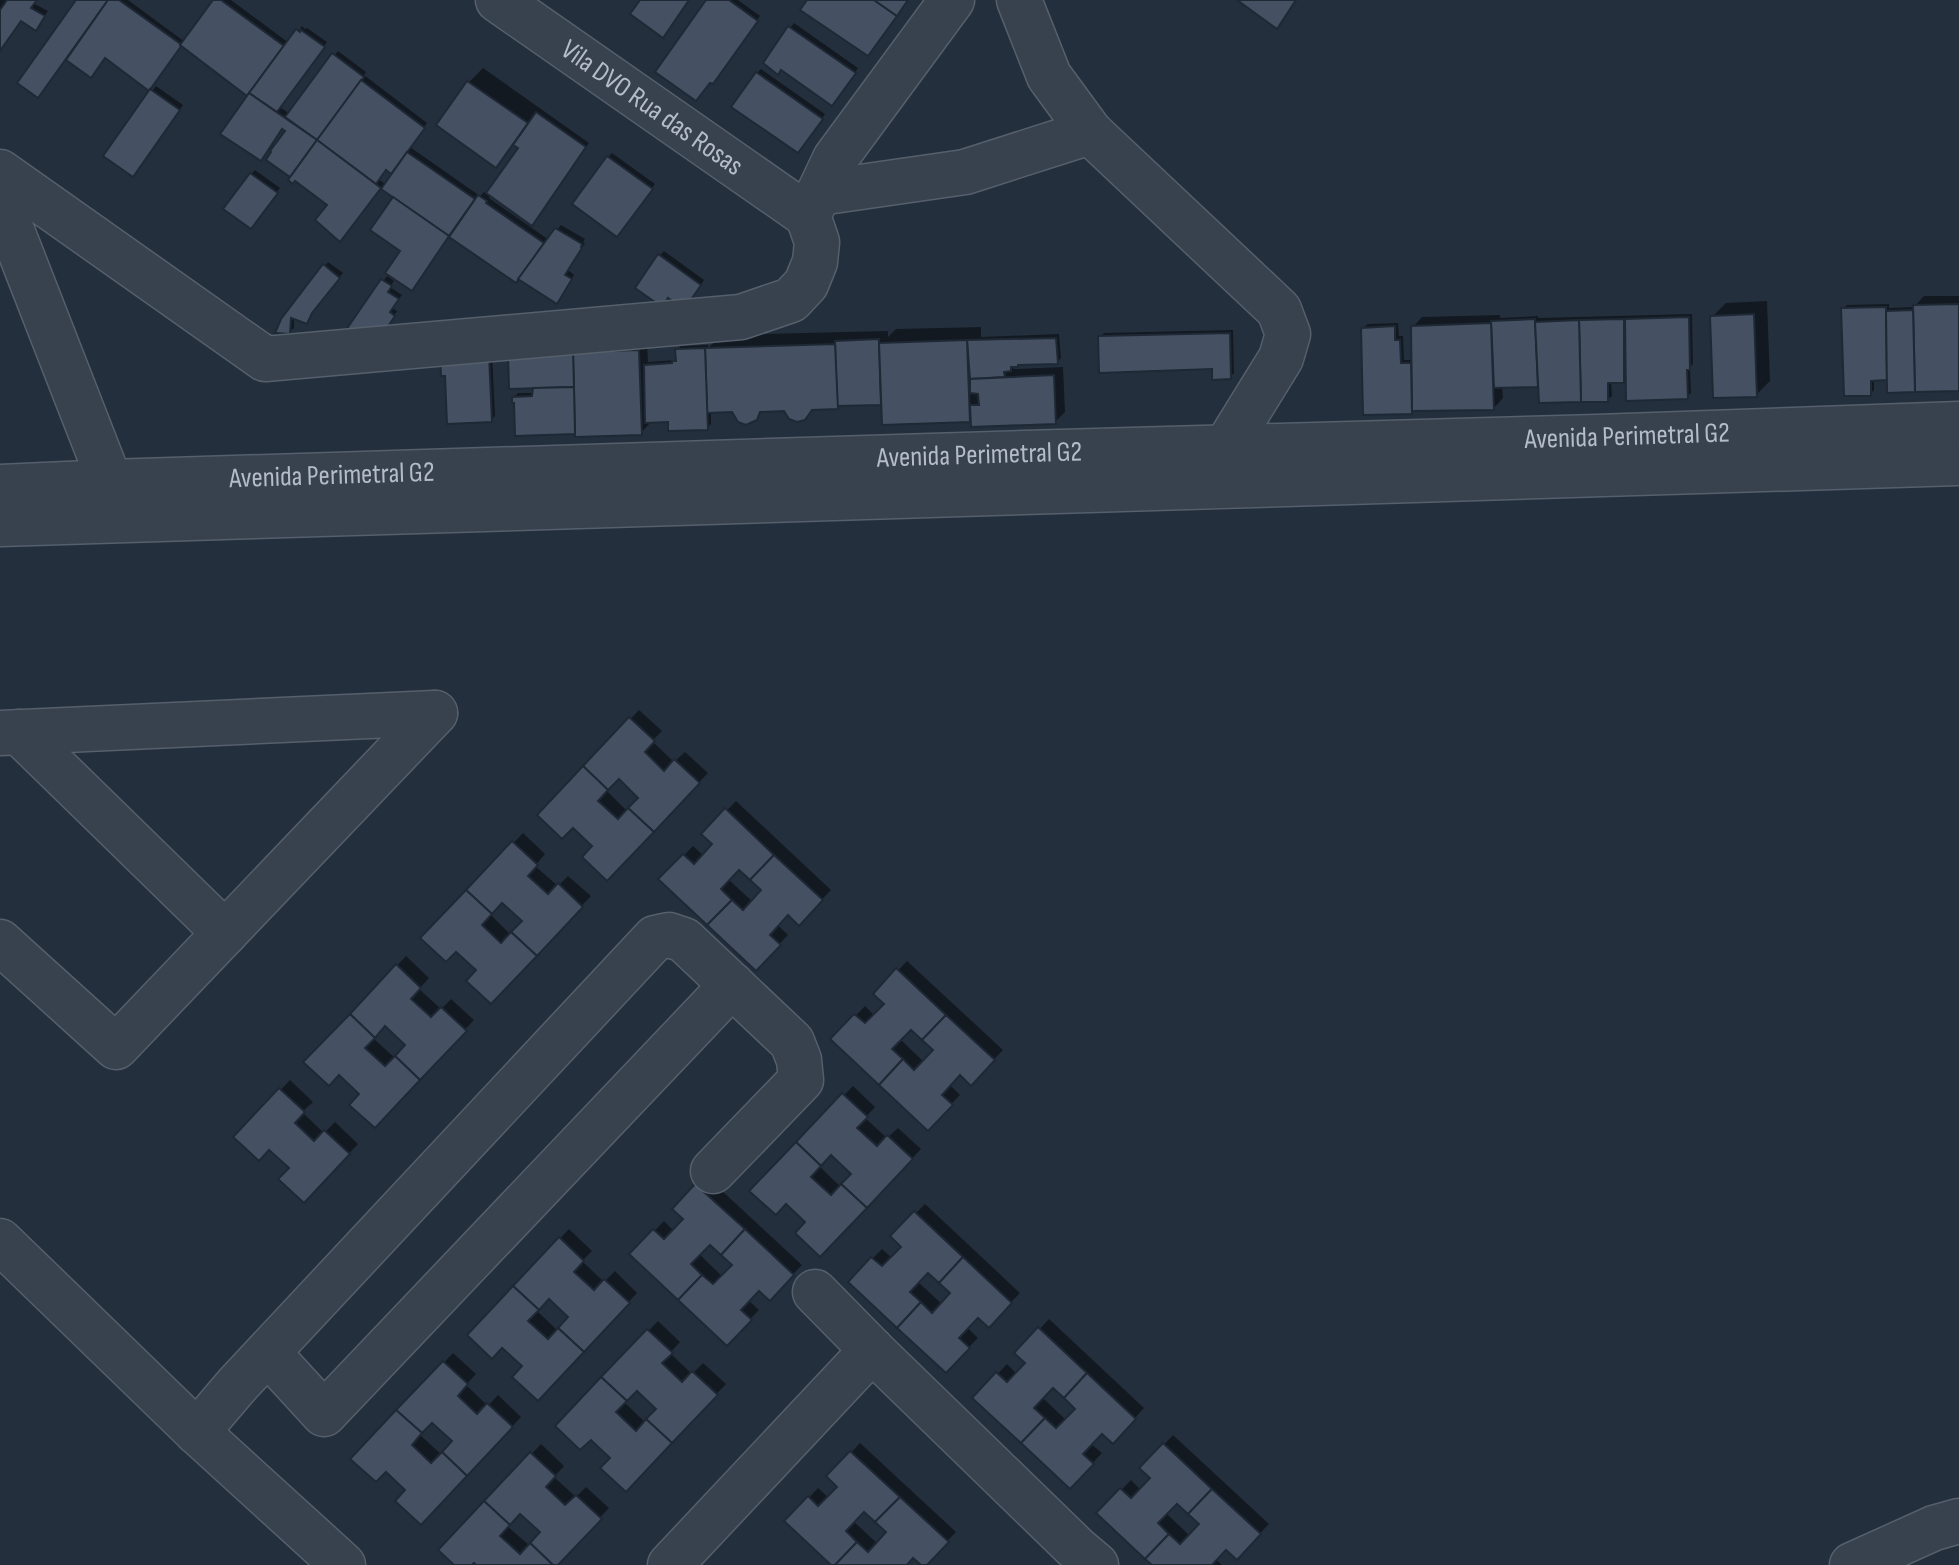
<svg xmlns="http://www.w3.org/2000/svg" width="1959" height="1565" font-family="'Sofia Sans Condensed',sans-serif">
	<style>
		.shadow { fill: #0007; fill-rule: evenodd }
		.building { fill: #455162; stroke: #1f2835; stroke-width: 2 }
		.lines { fill: none; stroke-linecap: round; stroke-linejoin: round }
		.minor-casing { stroke: #565f6c; stroke-width: 47 }
		.minor { stroke: #38414e; stroke-width: 44 }
		.labels { text-anchor: middle; dominant-baseline: central; stroke-width: 6; stroke-linejoin: round; paint-order: stroke }
		.street-label { font-size: 28px; fill: #b4bcc9; stroke: #1d2633 }
	</style>
	<rect width="100%" height="100%" fill="#242f3e"/>
	<g class="shadow">
		<path d="M0,0h36l-3,3 15,8 -12,17 -15,-9 -21,31z"/>
		<path d="M79,0h49l57,42 31,-42h15l58,43 13,-17 3,3 2,-1 20,14 -47,65 10,7 48,-63 28,21 -2,3 63,48 -17,24 70,49 4,-4 3,3 34,-47 -4,-5h-5l-11,15 2,1 -7,7 -57,-41 30,-43 14,-14 106,75 -53,77 -45,-26 -2,4 60,42 12,-15 24,14 -2,3 2,1 -17,27 6,5 -13,22 -42,-20 -4,4 -65,-46 -47,15 -8,-53 -14,-10 -37,48 -14,-30 -61,-45 19,-30 -39,-35 -67,-52 -29,41 -48,-28 -14,19 -25,-17zM386,168l8,6 -9,10 -7,-5z"/>
		<path d="M709,0h29l22,16 -44,62 -6,3z"/>
		<path d="M794,23l64,45 -22,31 -54,-31 -17,-6z"/>
		<path d="M761,69l64,45 -24,33 -44,-74z"/>
		<path d="M156,86l27,19 -46,65 -31,-15z"/>
		<path d="M612,153l43,31 -34,46 -13,-73z"/>
		<path d="M255,170l25,18 -25,34 -4,-48z"/>
		<path d="M664,251l40,29 -12,18 -32,-43z"/>
		<path d="M328,262l15,11 -28,33 -5,12 -4,4 -12,-5v11l-5,4h-11z"/>
		<path d="M387,276l7,5 -4,6 12,8 -10,13 5,3 -16,23 -32,-5z"/>
		<path d="M1924,296h35v93l-70,2v-13l-15,1v11l-4,4 -27,-85 4,-4 42,-1v4l25,-1z"/>
		<path d="M1767,301l3,80 -14,14 -44,-78 14,-14z"/>
		<path d="M1692,314l1,50 -3,3 1,26 -4,4 -59,-17 -17,1 1,15 -5,4 -67,-15 -38,1 1,12 -9,10 -80,1 -2,3 -49,-84 5,-4 30,-1 1,13h4l1,24h9v-33l9,-10 78,-2v3l38,-2v2z"/>
		<path d="M981,327v10l78,-3 2,24 -4,4 -38,1 -6,6 50,-2 2,45 -10,10 -83,-2 -88,3 -1,-20 -43,1 -3,4h-22l-8,8 -22,-7 -21,1 -9,8 -21,-8 -23,1v13l-4,4 -37,-8 -20,1v2l-9,10 -127,-36 4,-4h17v-7l-25,-31 137,-14 1,21 28,-2 1,-10 4,-4 27,-1v3l13,-13 167,-4v6l8,-8z"/>
		<path d="M1233,330l1,43 -4,4 -16,-10 -114,-30 4,-4z"/>
		<path d="M492,352l3,64 -4,4 -44,-46z"/>
		<path d="M639,710l23,21 -10,10 22,21 11,-10 23,21 -101,105 -12,-32 -22,-20 -34,-11zM619,777l22,20 -13,15 -22,-22z"/>
		<path d="M736,801l95,89 -32,33 -10,-10 -11,12 10,10 -32,33 -95,-89 32,-33 11,10 10,-12 -10,-10zM739,867l24,23 -10,12 -25,-23z"/>
		<path d="M523,833l22,21 -10,12 23,20 10,-10 23,20 -100,106 -12,-32 -23,-21 -33,-11zM502,900l22,21 -13,14 -21,-21z"/>
		<path d="M406,956l23,22 -10,11 22,20 10,-10 23,21 -99,106 -13,-32 -22,-21 -34,-11zM386,1024l22,21 -13,13 -22,-20z"/>
		<path d="M907,961l96,89 -32,33 -11,-10 -10,12 10,10 -32,33 -95,-89 32,-33 10,10 11,-12 -10,-10zM911,1027l24,23 -11,12 -24,-23z"/>
		<path d="M290,1080l23,22 -11,10 22,21 11,-11 23,22 -54,56 -12,-32 -23,-20 -33,-11z"/>
		<path d="M853,1086l22,21 -10,11 22,20 11,-10 23,21 -101,105 -12,-32 -22,-21 -34,-10zM832,1152l22,22 -13,13 -22,-21z"/>
		<path d="M706,1176l96,89 -32,33 -11,-10 -11,12 11,10 -32,33 -95,-89 32,-33 10,10 11,-12 -11,-10zM710,1242l24,23 -11,12 -24,-23z"/>
		<path d="M925,1204l95,89 -31,32 -11,-9 -11,11 11,11 -32,32 -96,-89 32,-32 11,10 11,-12 -11,-11zM928,1270l25,22 -11,12 -24,-22z"/>
		<path d="M569,1229l23,22 -10,10 22,21 11,-11 22,22 -99,106 -13,-33 -22,-20 -33,-11zM549,1297l22,20 -13,14 -22,-21z"/>
		<path d="M1049,1319l95,89 -31,34 -11,-11 -11,13 11,9 -32,34 -95,-89 32,-34 10,10 11,-12 -11,-9zM1053,1386l24,23 -11,11 -24,-23z"/>
		<path d="M658,1321l22,21 -10,11 22,21 11,-11 23,21 -100,106 -13,-32 -22,-21 -33,-11zM637,1388l22,21 -13,14 -22,-21z"/>
		<path d="M453,1353l23,21 -10,11 22,21 10,-11 23,22 -100,105 -13,-32 -22,-21 -33,-10zM432,1420l23,21 -13,14 -23,-21z"/>
		<path d="M1173,1435l96,89 -32,33 -11,-9 -10,11 6,6h-68l-55,-52 32,-33 10,10 12,-12 -11,-10zM1177,1501l25,23 -12,12 -24,-23z"/>
		<path d="M860,1443l96,89 -32,33 -10,-9 -9,9h-71l-47,-44 31,-33 11,10 11,-11 -11,-11zM865,1509l24,23 -11,12 -25,-23z"/>
		<path d="M541,1444l23,22 -10,11 22,20 10,-10 23,21 -54,57h-76l-5,-5 -4,5h-13l-16,-15zM520,1512l23,20 -13,14 -23,-20z"/>
	</g>
	<g class="building">
		<path d="M7,0h30l-6,8 14,8 -9,15 -15,-10 -21,30v-41z"/>
		<path d="M76,0h32l-70,98 -21,-15z"/>
		<path d="M108,0h11l63,45 -33,46 -44,-33 -14,20 -25,-18z"/>
		<path d="M213,0h8l63,46 -37,50 -67,-51z"/>
		<path d="M640,0h49l-26,38 -33,-24z"/>
		<path d="M706,0h23l29,21 -45,63 -3,-1 -14,18 -41,-29z"/>
		<path d="M807,0h67l23,16 -29,40 -68,-46z"/>
		<path d="M874,0h34l-11,16z"/>
		<path d="M1237,0h59l-19,29z"/>
		<path d="M788,26l68,47 -24,33 -51,-36 -3,5 -15,-12z"/>
		<path d="M296,29l4,3 1,-2 24,17 -48,65 -28,-19z"/>
		<path d="M332,53l32,24 -47,63 -32,-23z"/>
		<path d="M756,72l67,47 -25,34 -67,-46z"/>
		<path d="M361,80l64,48 -34,46 -5,-4 -10,14 -59,-44z"/>
		<path d="M467,81l61,42 -32,45 -60,-43z"/>
		<path d="M150,89l30,21 -47,67 -30,-21z"/>
		<path d="M249,93l68,47 -27,37 -24,-17 5,-8 -1,-1 15,-20 -3,-2 -21,32 -41,-27z"/>
		<path d="M536,112l50,35 -54,79 -46,-33 32,-45 -5,-3z"/>
		<path d="M317,140l64,48 -41,54 -25,-22 12,-15 -32,-24 -2,3 -5,-4z"/>
		<path d="M407,152l68,47 -26,37 -68,-47z"/>
		<path d="M607,156l46,33 -36,48 -45,-33z"/>
		<path d="M250,173l28,20 -27,36 -28,-20z"/>
		<path d="M478,195l9,6 -1,2 58,40 -28,40 -67,-46z"/>
		<path d="M393,197l56,39 -37,55 -27,-18 15,-22 -30,-21z"/>
		<path d="M555,228l27,16 -1,3 1,1 -17,27 7,4 -15,25 -39,-25z"/>
		<path d="M658,254l43,31 -13,19 -6,4 -14,-10 -6,9 -27,-19z"/>
		<path d="M323,264l17,14 -28,35 -5,11 -16,-6 -1,16 -15,-1 6,-14z"/>
		<path d="M381,279l11,7 -4,6 11,7 -9,13 5,4 -17,25 -32,-11z"/>
		<path d="M1959,304v87l-44,1 -2,-87z"/>
		<path d="M1886,307l1,73 -16,1v15h-27l-3,-88z"/>
		<path d="M1913,310l2,82 -28,1 -1,-82z"/>
		<path d="M1754,314l3,83 -44,1 -3,-82z"/>
		<path d="M1689,317l1,53h-3l1,29 -62,2 -1,-82z"/>
		<path d="M1535,319l3,68 -44,1 -3,-67z"/>
		<path d="M1624,319v64h-16v19h-27l-2,-82z"/>
		<path d="M1579,320l2,82 -42,1 -4,-81z"/>
		<path d="M1491,323l3,87 -82,1 -1,-85z"/>
		<path d="M1395,326v14h5l1,23h10l1,51 -49,1 -2,-87z"/>
		<path d="M1230,333l1,46 -19,1v-11l-113,4 -1,-37z"/>
		<path d="M1056,338l2,26 -40,1v2h-7v4l-7,1 1,5 -35,2 -3,-39z"/>
		<path d="M879,339l2,66 -44,1 -2,-65z"/>
		<path d="M967,340l3,82 -88,3 -3,-82z"/>
		<path d="M835,344l3,65 -26,1 -7,10 -8,2 -8,-3 -5,-8 -24,1 -3,8 -11,5 -8,-3 -6,-10 -25,1 -2,-65z"/>
		<path d="M705,348l3,82 -40,1v-9l-23,1 -1,-58 28,-2v-2h4l-1,-12z"/>
		<path d="M639,350l3,85 -67,2 -2,-85z"/>
		<path d="M573,352l1,35 -65,2 -1,-35z"/>
		<path d="M489,355l3,67 -45,2 -2,-48h-4l-1,-20z"/>
		<path d="M1054,375l2,49 -85,3 -1,-22h9l-1,-11 -8,-1v-14z"/>
		<path d="M574,387l1,47 -60,2 -1,-33h-2v-6l20,-1 1,-8z"/>
		<path d="M629,717l26,24 -10,11 19,19 10,-12 26,24 -46,49 -26,-24 10,-10 -19,-19 -11,11 -25,-24z"/>
		<path d="M583,766l25,24 -10,11 20,18 10,-11 26,24 -47,49 -25,-24 10,-11 -19,-18 -11,11 -25,-24z"/>
		<path d="M725,808l49,47 -24,25 -11,-10 -18,19 11,11 -25,25 -49,-46 25,-25 11,10 18,-20 -11,-10z"/>
		<path d="M512,841l26,24 -10,11 20,18 10,-11 25,24 -46,49 -26,-24 11,-11 -20,-18 -10,11 -26,-24z"/>
		<path d="M774,855l49,45 -24,26 -11,-11 -18,20 11,10 -25,26 -49,-46 25,-25 11,10 18,-20 -11,-10z"/>
		<path d="M466,890l26,24 -10,11 19,18 10,-11 26,24 -46,48 -25,-23 10,-11 -20,-18 -10,10 -26,-24z"/>
		<path d="M396,964l25,24 -10,11 20,18 10,-10 26,24 -47,49 -25,-24 10,-11 -20,-19 -10,12 -25,-24z"/>
		<path d="M896,968l50,47 -24,25 -11,-10 -19,19 11,10 -24,26 -49,-46 24,-25 11,9 19,-19 -11,-10z"/>
		<path d="M350,1014l25,24 -10,10 20,18 10,-10 25,24 -45,48 -26,-23 10,-11 -20,-19 -10,11 -26,-24z"/>
		<path d="M946,1015l49,45 -24,26 -11,-11 -18,20 11,10 -25,26 -49,-46 24,-26 11,11 19,-20 -11,-10z"/>
		<path d="M279,1088l26,24 -10,11 19,18 10,-11 26,24 -46,49 -26,-24 11,-11 -20,-18 -10,11 -26,-24z"/>
		<path d="M842,1093l26,24 -11,11 20,18 10,-11 26,24 -46,49 -26,-24 10,-10 -20,-19 -10,11 -25,-24z"/>
		<path d="M796,1142l25,24 -10,11 20,18 10,-11 26,24 -47,49 -25,-24 10,-11 -19,-18 -10,11 -27,-24z"/>
		<path d="M695,1184l50,45 -24,26 -11,-10 -19,19 11,11 -24,25 -49,-46 24,-25 11,10 19,-20 -11,-10z"/>
		<path d="M914,1211l49,46 -24,26 -11,-10 -18,19 11,10 -24,26 -49,-46 23,-25 11,9 19,-19 -11,-11z"/>
		<path d="M745,1229l49,46 -24,26 -11,-10 -18,19 11,10 -25,26 -49,-46 24,-25 11,9 19,-19 -11,-10z"/>
		<path d="M559,1237l25,24 -10,11 20,18 10,-11 26,24 -46,49 -26,-24 10,-11 -19,-18 -10,11 -26,-24z"/>
		<path d="M963,1257l49,46 -23,25 -11,-10 -19,20 11,10 -24,25 -49,-45 24,-26 11,11 18,-20 -11,-10z"/>
		<path d="M513,1286l26,24 -11,11 20,18 10,-11 26,24 -46,49 -26,-24 10,-11 -20,-18 -10,11 -25,-24z"/>
		<path d="M1038,1327l49,46 -23,25 -11,-10 -19,20 11,10 -24,25 -49,-45 24,-26 11,10 18,-19 -11,-10z"/>
		<path d="M647,1329l26,24 -11,10 20,19 10,-11 26,24 -46,48 -26,-24 10,-10 -19,-18 -10,10 -26,-24z"/>
		<path d="M443,1361l25,23 -10,12 19,18 10,-11 26,24 -46,49 -25,-24 10,-11 -20,-18 -10,10 -26,-23z"/>
		<path d="M1087,1373l49,46 -23,25 -11,-10 -19,20 11,10 -24,25 -49,-46 24,-25 11,10 19,-19 -11,-11z"/>
		<path d="M601,1377l26,24 -11,11 20,19 10,-12 26,24 -46,49 -26,-24 10,-10 -19,-18 -11,10 -25,-24z"/>
		<path d="M396,1410l26,23 -10,12 19,18 11,-11 25,24 -46,49 -26,-24 10,-11 -19,-18 -10,10 -26,-23z"/>
		<path d="M1163,1443l49,46 -24,25 -11,-10 -19,19 11,11 -24,25 -49,-46 24,-25 11,10 19,-20 -11,-10z"/>
		<path d="M850,1451l50,46 -25,25 -11,-10 -18,19 11,11 -22,23h-4l-47,-44 24,-25 10,10 19,-19 -11,-11z"/>
		<path d="M530,1452l26,24 -10,11 19,18 11,-10 26,24 -44,46h-5l-23,-22 10,-11 -20,-18 -10,11 -26,-24z"/>
		<path d="M1212,1489l49,45 -24,26 -11,-10 -14,15h-60l-7,-6 24,-25 11,10 19,-20 -11,-10z"/>
		<path d="M900,1497l49,45 -22,23h-6l-8,-7 -6,7h-72l22,-23 11,10 18,-20 -11,-10z"/>
		<path d="M484,1501l26,24 -10,11 20,18 10,-11 23,22h-77l-2,-2 -2,2h-18l-16,-15z"/>
	</g>
	<g class="lines">
		<g class="minor-casing">
			<g id="minor">
				<path id="s1" d="M498,0l310,216"/>
				<path d="M1019,0l30,76 41,56 189,178 9,24 -7,24 -55,89"/>
				<path d="M0,172l265,187 476,-42 50,-17 15,-16 9,-22 2,-20 -9,-26 27,-57 117,-159"/>
				<path d="M819,193l146,-21 125,-40"/>
				<path d="M0,200l110,282"/>
				<path id="s2" d="M0,487l110,-5 915,-29 572,-16 362,-13"/>
				<path d="M0,524l1959,-61"/>
				<path d="M19,732l206,201"/>
				<path d="M0,733l435,-20"/>
				<path d="M0,942l116,105 319,-334"/>
				<path d="M0,1241l197,191 146,133"/>
				<path d="M815,1292l57,58 205,199 19,16"/>
				<path d="M268,1353l56,61 408,-429"/>
				<path d="M197,1432l40,-47 418,-447 14,-3 15,5 108,102 7,18 2,20 -88,91"/>
				<path d="M670,1565l202,-215"/>
				<path d="M1852,1565l82,-37 25,-7"/>
			</g>
		</g>
		<use href="#minor" class="minor"/>
	</g>
	<g class="labels">
		<g class="street-label">
			<text stroke="none"><textPath href="#s1" startOffset="188">Vila DVO Rua das Rosas</textPath></text>
			<text stroke="none"><textPath href="#s2" startOffset="1628">Avenida Perimetral G2</textPath></text>
			<text stroke="none"><textPath href="#s2" startOffset="980">Avenida Perimetral G2</textPath></text>
			<text stroke="none"><textPath href="#s2" startOffset="332">Avenida Perimetral G2</textPath></text>
		</g>
	</g>
</svg>
